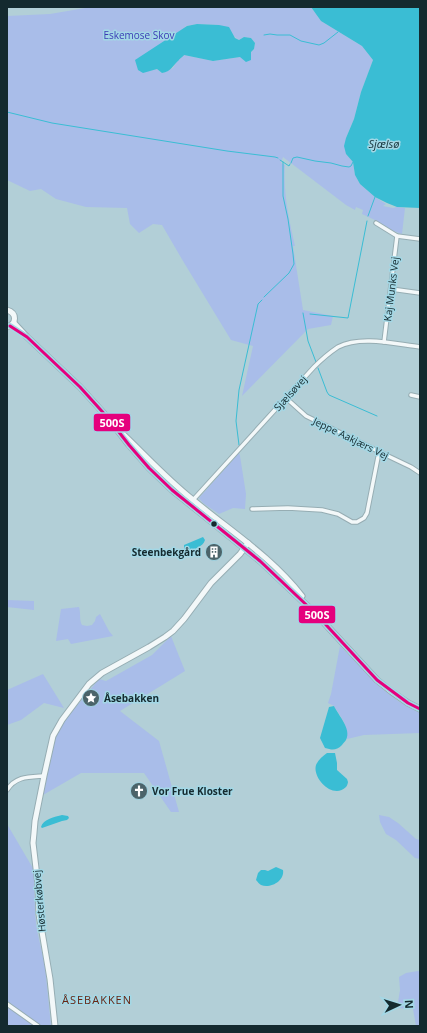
<svg xmlns="http://www.w3.org/2000/svg" width="427" height="1033" font-family="'Open Sans',sans-serif">
	<style>
		.green { fill: #a9bde9; fill-rule: evenodd }
		.water { fill: #3abdd4 }
		.lines { fill: none; stroke-linecap: round; stroke-linejoin: round }
		.stream { stroke: #3abdd4; stroke-width: 1 }
		.street-casing { stroke: #96adb3; stroke-width: 5.5 }
		.secondary-casing { stroke: #96adb3; stroke-width: 7 }
		.street { stroke: #f3f8f9; stroke-width: 3.5 }
		.secondary { stroke: #f3f8f9; stroke-width: 5 }
		.bus-1-casing { stroke: #a3d8e6; stroke-width: 6 }
		.bus-1 { stroke: #e5007d; stroke-width: 3 }
		.bus-dot { fill: #142a2f; stroke: #a3d8e6; stroke-width: 1.5 }
		.labels { text-anchor: middle; dominant-baseline: central; stroke-width: 3; stroke-linejoin: round; paint-order: stroke }
		.park-label { font-size: 10px; fill: #3b3bb5; stroke: #a3d8e6 }
		.street-label { font-size: 10px; fill: #142a2f; stroke: #a3d8e6 }
		.poi-label { font-size: 10px; font-weight: bold; fill: #142a2f; stroke: #a3d8e6; text-anchor: start }
		.water-label { font-size: 11px; font-style: italic; fill: #133138; stroke: #a3d8e6 }
		.neighbourhood-label { font-size: 11px; letter-spacing: 1px; fill: #662412; stroke: #a3d8e6 }
		.line-badge { stroke: #a3d8e6; stroke-width: 1.5 }
		.badge-label { font-size: 11px; text-anchor: middle; font-weight: bold; fill: #fff }
	</style>
	<rect width="100%" height="100%" fill="#b2cfd7"/>
	<g class="green">
		<path d="M91,7h220l10,14 41,25 11,14 -12,32 -7,27 -8,19v16l7,8 2,13 5,9 15,13 11,7 -3,2 10,2 4,-1 8,1 -3,26 -11,-4 -14,-9 -15,-7 1,-4 -7,-3 -1,3 -9,-5 -63,-48 -2,6 4,2c-2,28 4,54 10,81h-2l10,64 30,6 -2,9 -23,4 -66,67 11,-50 -22,-6 -48,-79 -21,-36 -9,-1 -14,9 -9,-9 -3,-16 -41,-1 -30,-8 -15,-10 -11,2 -23,-11v-164l43,-2zM197,24l22,1 20,15 5,-3 7,1 4,5 -1,6 -3,3 -11,5 -27,4 -29,-6 -7,6 -4,7 -11,5 -5,-4 -8,2 37,-45z"/>
		<path d="M239,453l1,3 6,38 -1,15 -12,-1 -14,6 -16,-11 -4,-5z"/>
		<path d="M7,600l27,1v9l-27,-3z"/>
		<path d="M79,607c2,6 0,13 3,18l5,1 5,-1 3,-4 1,-4 4,-3 9,17 4,5 -42,8 -3,-5 -12,2 5,-32z"/>
		<path d="M171,636l14,35 -65,40 39,30 20,71h-8l-27,-39h-63l-38,22 14,-65 42,-51 7,2 46,-26z"/>
		<path d="M340,646l38,39 20,16 22,12v20l-56,2 -17,4c0,-8 -1,-15 -6,-22 -2,-4 -5,-7 -7,-11l-6,-3 3,-9z"/>
		<path d="M43,674l21,34 -20,-5 -23,17 -14,5v-35z"/>
		<path d="M379,815l10,2 9,6 18,16 4,1v19l-5,-1 -19,-18 -10,-6 -6,-12z"/>
		<path d="M7,824l27,46 1,44 2,16 8,36 6,60h-44z"/>
		<path d="M418,971l2,1v54h-4l-3,-17 -16,-1 3,-18 -1,-13 7,-4z"/>
	</g>
	<g class="water">
		<path d="M311,7h109v201l-23,-1 -10,-4 -12,-6 -15,-13 -5,-9 -2,-13 -7,-8 -2,-8 2,-8 8,-19 7,-27 12,-32 -11,-14 -41,-25z"/>
		<path d="M197,24l22,1 10,2 6,11 4,2 5,-3 7,1 4,5 -1,6 -3,3v8l-5,2 -6,-5 -27,4 -29,-6c0,1 -5,4 -5,5 -6,5 -8,12 -17,13l-5,-4 -14,4 -5,-3 -3,-10 52,-34z"/>
		<path d="M203,537l2,3c-2,7 -11,9 -17,12l-4,-1v-6z"/>
		<path d="M334,706c4,9 18,23 12,34 -1,2 -3,3 -4,5 -6,6 -10,5 -17,3l-5,-10 9,-31z"/>
		<path d="M327,753h8l2,10v7l10,9 1,3c0,1 -1,4 -2,5 -13,13 -34,-9 -30,-22 2,-5 7,-9 11,-12z"/>
		<path d="M62,815l6,1 1,2 -2,2 -5,1 -20,7 -1,-1c2,-8 14,-10 21,-12z"/>
		<path d="M276,867l7,3c2,11 -13,19 -22,15 -2,-1 -3,-3 -5,-5l2,-7 3,-3h4l3,1z"/>
	</g>
	<g class="lines">
		<g class="stream">
			<path d="M264,35l6,-1 7,1h13l11,6 18,4 5,-2 14,-11"/>
			<path d="M7,112l45,11 175,28 48,6 3,1"/>
			<path d="M280,160l9,6 1,-2"/>
			<path d="M291,163l2,-5 4,-1 18,4 16,2 11,3 7,1 2,-1 2,-4"/>
			<path d="M368,216l7,-19"/>
			<path d="M264,297l25,-24 5,-9 -1,-10 -5,-35 -5,-23v-34"/>
			<path d="M303,313l5,28 8,21"/>
			<path d="M310,314l38,4 19,-97"/>
			<path d="M318,368l9,24 2,3 48,21"/>
			<path d="M239,445l-3,-24 3,-31 19,-86 4,-4"/>
		</g>
		<g class="street-casing">
			<g id="street">
				<path d="M376,223l21,13 23,3"/>
				<path d="M391,289l29,4"/>
				<path d="M384,342l13,-106"/>
				<path d="M411,395l9,2"/>
				<path d="M286,398l20,18 82,40 23,11 9,6"/>
				<path d="M193,500l121,-133c7,-7 15,-14 24,-20 23,-12 57,-3 82,0"/>
				<path d="M252,509l36,-1 34,2 16,4 14,8h5l7,-4 3,-5 12,-61"/>
				<path d="M7,790c9,-14 22,-13 37,-14"/>
				<path d="M7,1004l31,22"/>
			</g>
		</g>
		<g class="secondary-casing">
			<g id="secondary">
				<path d="M7,310c10,3 10,14 0,17"/>
				<path d="M14,323l13,14 53,50 29,32"/>
				<path d="M108,418l21,27 20,23 23,22 88,71 56,53 61,66 15,12 16,11 12,6"/>
				<path d="M123,434c23,22 44,45 69,65 37,31 80,58 110,97"/>
				<path d="M55,1026l-5,-47 -11,-65 -1,-29 -5,-42 1,-10 1,-12 9,-45 9,-40 9,-16 27,-36 13,-11 47,-26 16,-10 8,-6 11,-12 27,-36 29,-29 8,-11"/>
			</g>
		</g>
		<use href="#street" class="street"/>
		<use href="#secondary" class="secondary"/>
		<g class="bus-1-casing">
			<path id="bus-1" d="M10,326l17,11 53,50 28,31 21,27 20,23 23,22 88,71 56,53 61,66 31,23 12,6"/>
		</g>
		<use href="#bus-1" class="bus-1"/>
	</g>
	<defs>
		<g id="building-disc" transform="scale(0.9)"><circle r="9.5" fill="#4b646a" stroke="#a3d8e6"/><path d="M-4-6H4V6H1V3H-1V6H-4ZM-2.5-4.3h1.7v1.8h-1.7ZM.8-4.3h1.7v1.8H.8ZM-2.5-1h1.7V.8h-1.7ZM.8-1h1.7V.8H.8Z" fill="#fff"/></g>
		<g id="sight-disc" transform="scale(0.9)"><circle r="9.5" fill="#4b646a" stroke="#a3d8e6"/><path d="M0-6L1.8-2.2L6-1.7L2.9 1.2L3.7 5.4L0 3.3L-3.7 5.4L-2.9 1.2L-6-1.7L-1.8-2.2Z" fill="#fff"/></g>
		<g id="church-disc" transform="scale(0.9)"><circle r="9.5" fill="#4b646a" stroke="#a3d8e6"/><path d="M-1.2-6h2.4v3.5h3.3v2.4h-3.3V6h-2.4V-.1h-3.3v-2.4h3.3Z" fill="#fff"/></g>
	</defs>
	<g fill-rule="evenodd">
		<use href="#building-disc" x="214" y="552"/>
		<use href="#sight-disc" x="91" y="698"/>
		<use href="#church-disc" x="139" y="791"/>
	</g>
	<circle class="bus-dot" cx="214" cy="524" r="3.5"/>
	<g class="labels">
		<g class="park-label">
			<text x="139" y="35">Eskemose Skov</text>
		</g>
		<g class="street-label">
			<text transform="translate(391 289) rotate(-83)">Kaj Munks Vej</text>
			<text transform="translate(290 393) rotate(-48)">Sjælsøvej</text>
			<text transform="translate(351 438) rotate(26)">Jeppe Aakjærs Vej</text>
			<text transform="translate(39 901) rotate(-95)">Høsterkøbvej</text>
		</g>
		<g class="poi-label">
			<text x="201" y="552" text-anchor="end">Steenbekgård</text>
			<text x="104" y="698">Åsebakken</text>
			<text x="152" y="791">Vor Frue Kloster</text>
		</g>
		<g class="water-label">
			<text x="384" y="143">Sjælsø</text>
		</g>
		<g class="neighbourhood-label">
			<text x="97" y="999">ÅSEBAKKEN</text>
		</g>
	</g>
	<g class="line-badge">
		<rect x="93" y="413" width="38" height="19" rx="4" fill="#e5007d"/>
		<rect x="298" y="605" width="38" height="19" rx="4" fill="#e5007d"/>
	</g>
	<g class="badge-label">
		<text x="112" y="427">500S</text>
		<text x="317" y="619">500S</text>
	</g>
	<rect width="427" height="1033" fill="none" stroke="#142a2f" stroke-width="16"/>
	<g transform="translate(399 1005) rotate(86)" stroke="#a3d8e6" stroke-width="3" paint-order="stroke">
	<path d="M0-3L7 15L0 10L-7 15Z" fill="#142a2f"/>
	<text y="-6" font-size="11" font-weight="bold" text-anchor="middle" fill="#142a2f">N</text>
	</g>
</svg>
